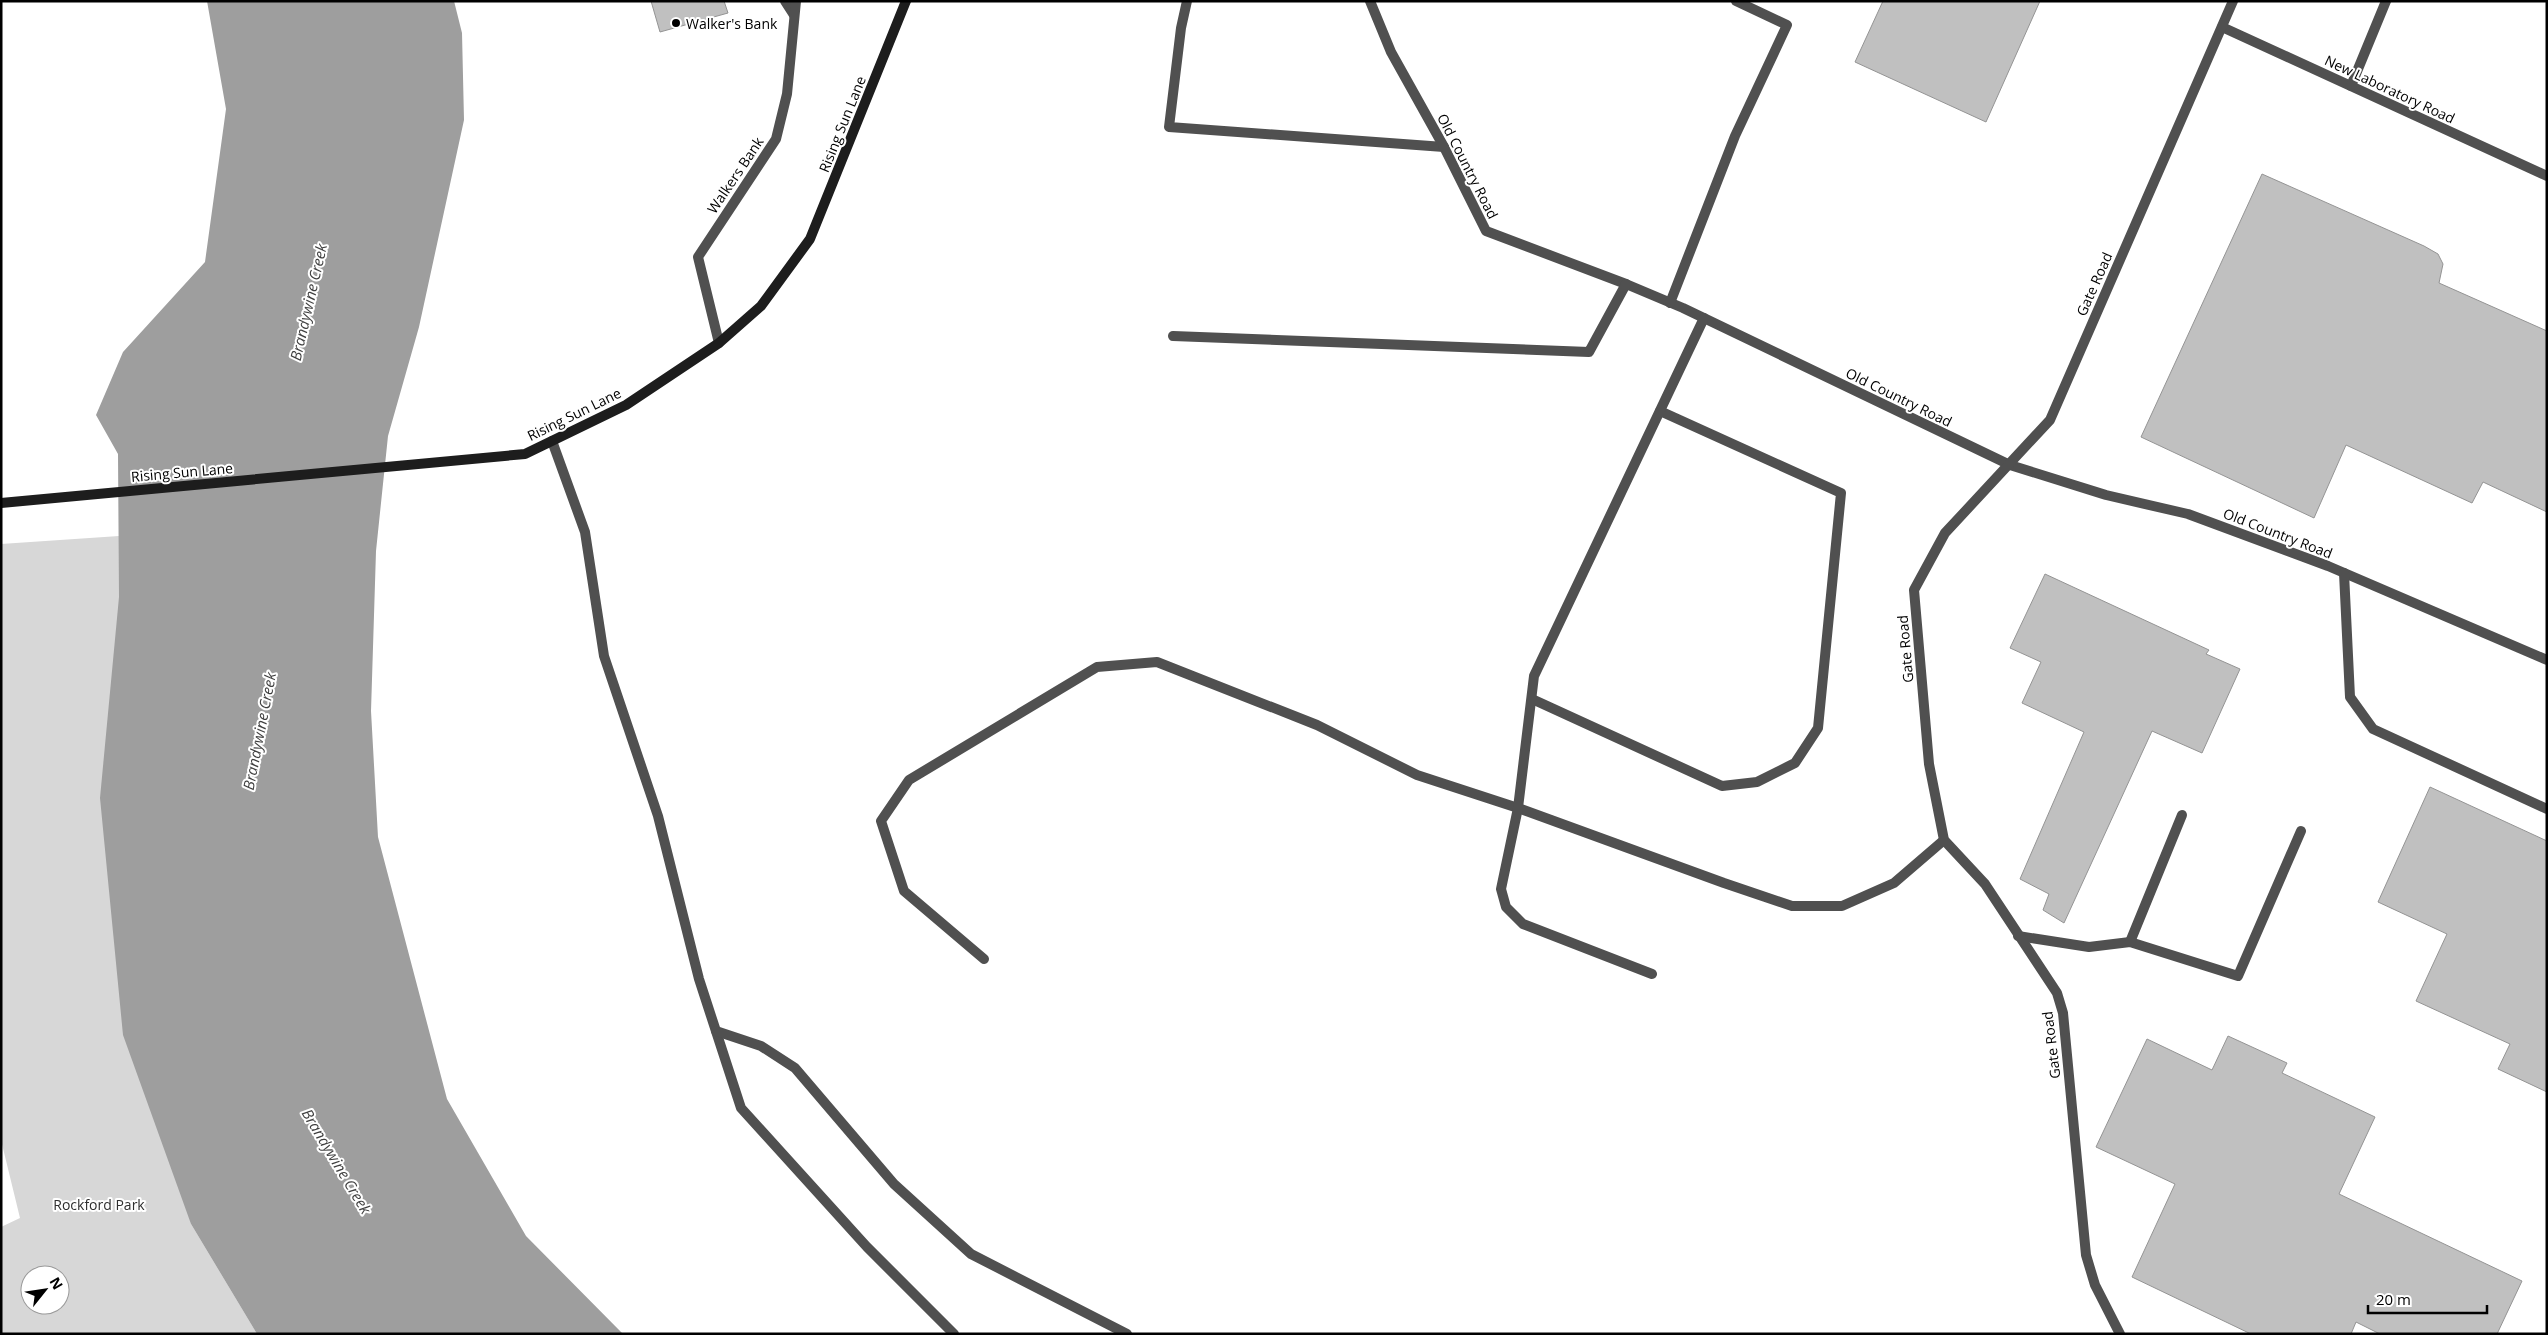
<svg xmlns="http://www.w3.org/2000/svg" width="2548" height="1335" font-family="'Open Sans',sans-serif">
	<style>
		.green { fill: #d7d7d7; fill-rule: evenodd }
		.water { fill: #9e9e9e }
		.building { fill: #c0c0c0; stroke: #949494 }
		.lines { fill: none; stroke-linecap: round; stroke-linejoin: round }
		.lane { stroke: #505050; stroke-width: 10 }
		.secondary { stroke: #1d1d1d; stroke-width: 10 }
		.poi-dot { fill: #000; stroke: #fff; stroke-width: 2 }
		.labels { text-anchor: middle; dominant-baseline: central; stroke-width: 4; stroke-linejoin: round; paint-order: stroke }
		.poi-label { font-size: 14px; fill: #000; stroke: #fff; text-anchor: start }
		.street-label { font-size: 14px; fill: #000; stroke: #fff }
		.park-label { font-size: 14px; fill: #2e2e2e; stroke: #fff }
		.water-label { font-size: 15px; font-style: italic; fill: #3f3f3f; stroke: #fff }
	</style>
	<rect width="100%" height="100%" fill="#fff"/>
	<path class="green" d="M119,536v61l72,627 66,110h-256v-107l19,-9 -19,-78v-596zM30,1275h30v30h-30z"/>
	<path class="water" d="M207,1h247l8,32 2,87 -45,207 -31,109 -12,115 -5,160 7,126 69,262 79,137 97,98h-366l-66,-110 -68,-189 -23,-237 19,-201 -1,-143 -22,-39 27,-63 82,-90 21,-153z"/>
	<g class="building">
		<path d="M651,1h73l4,12 -68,19z"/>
		<path d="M1883,1h157l-54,121 -131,-60z"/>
		<path d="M2262,174l162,72 14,8 5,10 -4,19 108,48v181l-64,-30 -11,21 -126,-58 -32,73 -173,-81z"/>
		<path d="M2045,574l164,76 -3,4 34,15 -38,84 -50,-22 -88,192 -21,-13 6,-16 -29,-15 64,-147 -62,-29 19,-41 -31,-14z"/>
		<path d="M2430,787l117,54v251l-49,-23 12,-25 -94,-43 31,-67 -69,-32z"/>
		<path d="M2228,1036l59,27 -5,10 93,44 -36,77 183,87 -25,53h-117l-24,-12 -5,12h-100l-119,-57 43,-93 -79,-37 51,-108 65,31z"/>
	</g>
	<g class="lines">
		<g class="lane">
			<path d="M785,1l9,14"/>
			<path d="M1187,1l-6,27 -12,99 275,20"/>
			<path d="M1370,1l21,51 53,95 42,84 140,53 57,24 327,157 96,30 82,19 140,52 219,94"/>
			<path d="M2222,27l325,149"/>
			<path d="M2351,86l35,-85"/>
			<path d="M1670,303l65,-167 52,-111 -51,-24"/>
			<path d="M1173,336l416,16 37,-68"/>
			<path d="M719,343l-21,-86 78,-118 11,-45 9,-93"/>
			<path d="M552,441l33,91 19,124 54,160 41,163 42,129 126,139 87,87"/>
			<path d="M2344,573l6,124 23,32 174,80"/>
			<path d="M1532,699l190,87 35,-4 38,-19 23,-35 23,-235 -181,-82"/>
			<path d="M2018,936l71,11 41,-5 108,34 63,-145"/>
			<path d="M2130,942l52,-127"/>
			<path d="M984,959l-80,-68 -23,-70 28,-41 188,-113 60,-5 160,63 100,50 101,33 206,75 68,23h50l52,-23 50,-43"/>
			<path d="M1652,974l-129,-50 -17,-17 -5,-18 17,-81 16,-132 170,-358"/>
			<path d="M716,1031l45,15 34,22 99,116 77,70 156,80"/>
			<path d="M2120,1334l-25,-49 -9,-30 -23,-242 -6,-20 -72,-109 -41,-44 -15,-76 -15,-174 31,-57 105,-113 183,-419"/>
		</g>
		<path class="secondary" d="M1,503l524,-49 101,-49 93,-62 42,-37 49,-67 96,-238"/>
	</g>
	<circle class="poi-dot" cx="676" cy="23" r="5"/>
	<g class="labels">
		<g class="poi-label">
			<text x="686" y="23">Walker's Bank</text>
		</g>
		<g class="street-label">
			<text transform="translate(2390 89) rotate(25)">New Laboratory Road</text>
			<text transform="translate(842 124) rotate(-68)">Rising Sun Lane</text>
			<text transform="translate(1468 166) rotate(63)">Old Country Road</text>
			<text transform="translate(735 175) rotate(-56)">Walkers Bank</text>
			<text transform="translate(2094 284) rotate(-66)">Gate Road</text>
			<text transform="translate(1899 397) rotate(26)">Old Country Road</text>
			<text transform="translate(574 414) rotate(-26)">Rising Sun Lane</text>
			<text transform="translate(182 472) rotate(-5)">Rising Sun Lane</text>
			<text transform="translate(2278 533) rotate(21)">Old Country Road</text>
			<text transform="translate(1905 649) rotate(-95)">Gate Road</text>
			<text transform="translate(2051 1045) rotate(-97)">Gate Road</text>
		</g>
		<g class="park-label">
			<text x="99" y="1204">Rockford Park</text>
		</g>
		<g class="water-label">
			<text transform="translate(308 302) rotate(-77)">Brandywine Creek</text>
			<text transform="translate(259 731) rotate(-79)">Brandywine Creek</text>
			<text transform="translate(337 1161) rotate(59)">Brandywine Creek</text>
		</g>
	</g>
	<rect width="2548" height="1335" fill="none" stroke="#000000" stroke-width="5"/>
	<g transform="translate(45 1290) rotate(60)"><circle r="24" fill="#ffffff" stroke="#999999"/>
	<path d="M0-4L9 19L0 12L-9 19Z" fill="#000000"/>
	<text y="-8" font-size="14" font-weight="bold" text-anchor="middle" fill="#000000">N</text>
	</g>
	<path d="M2368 1305v8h119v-8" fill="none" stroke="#000000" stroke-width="2.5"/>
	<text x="2376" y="1305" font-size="15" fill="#000000" stroke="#ffffff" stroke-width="4" paint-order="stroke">20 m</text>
</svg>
